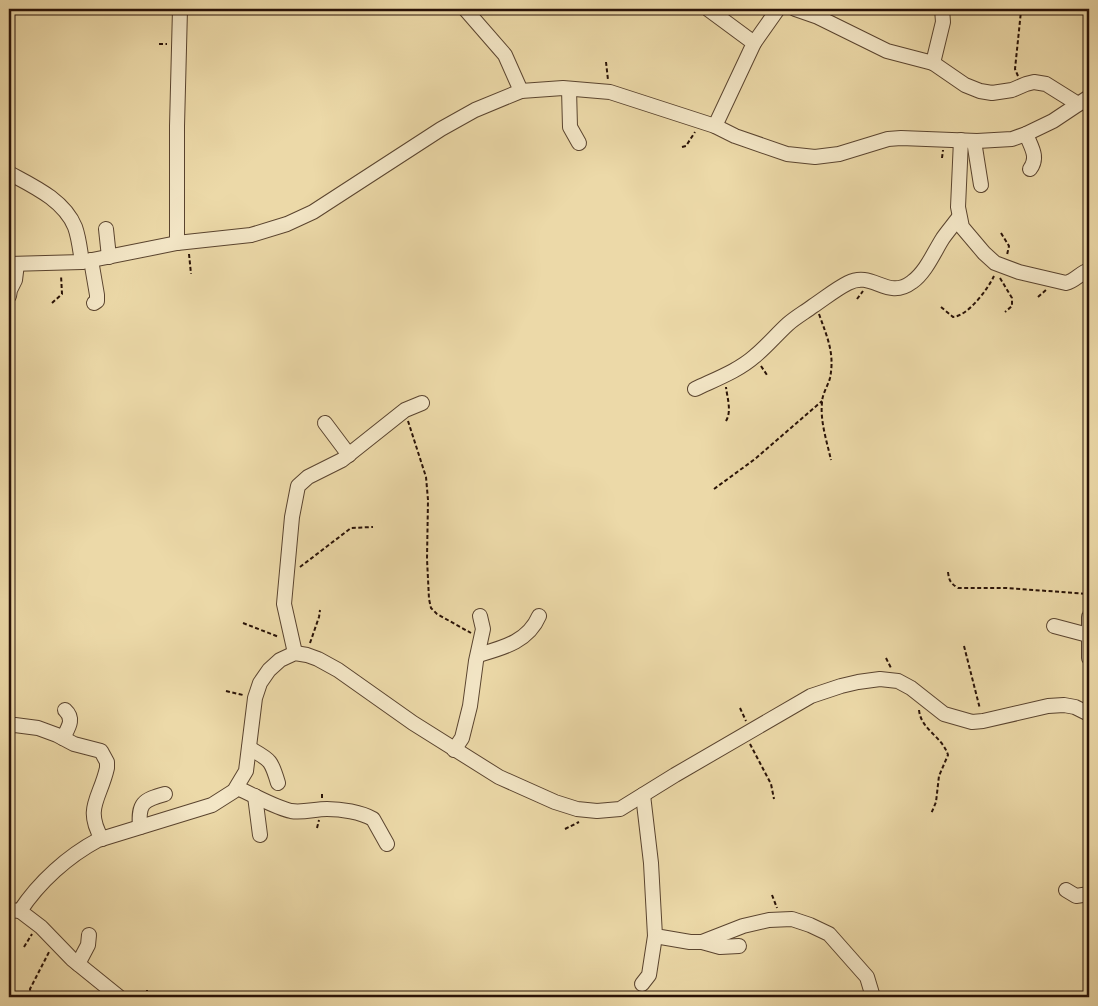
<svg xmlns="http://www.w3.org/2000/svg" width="1098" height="1006" font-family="Vollkorn,serif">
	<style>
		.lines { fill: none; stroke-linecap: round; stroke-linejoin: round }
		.minor-casing { stroke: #5a442f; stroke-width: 16 }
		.path { stroke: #291207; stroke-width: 2; stroke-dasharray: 4 2.5; stroke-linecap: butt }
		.minor { stroke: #f3e6c6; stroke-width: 14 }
	</style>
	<rect width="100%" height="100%" fill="#ecd9a8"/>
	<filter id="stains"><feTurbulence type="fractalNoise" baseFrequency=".004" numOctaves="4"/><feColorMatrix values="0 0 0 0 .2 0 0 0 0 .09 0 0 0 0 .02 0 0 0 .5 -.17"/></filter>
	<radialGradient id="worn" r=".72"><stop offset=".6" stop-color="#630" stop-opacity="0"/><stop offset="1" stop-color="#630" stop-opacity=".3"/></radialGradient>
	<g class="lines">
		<g class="minor-casing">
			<g id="minor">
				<path d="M465,9l40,46 16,36"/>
				<path d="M708,9l46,34 -39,83"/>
				<path d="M795,9l23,8 69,34 46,12 32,22 15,6 12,2 20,-3 14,-6 8,-2 12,2 32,20"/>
				<path d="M754,43l24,-34"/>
				<path d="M933,63l10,-41 -1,-13"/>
				<path d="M569,89l1,38 9,16"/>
				<path d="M1026,134c5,13 13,23 4,35"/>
				<path d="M961,140l-3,67 4,20 22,26 11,10 24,9 47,11c9,-2 14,-10 23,-13"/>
				<path d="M974,141l7,44"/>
				<path d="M9,173c24,13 55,27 66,54 4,11 5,23 7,35"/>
				<path d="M106,229l3,28"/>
				<path d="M177,243v-117l3,-117"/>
				<path d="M91,260l6,35v6l-3,2"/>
				<path d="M9,264l73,-2 95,-19 74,-8 36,-11 26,-12 128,-83 34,-19 46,-19 42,-3 47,4 105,34 20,10 52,18 28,3 24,-3 49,-15 13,-1 76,3 35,-2 14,-5 27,-13 36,-24"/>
				<path d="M9,296l1,-6 5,-10 2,-16"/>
				<path d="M695,389c21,-10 43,-18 60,-33 12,-10 22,-22 33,-32 8,-7 17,-12 25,-18 12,-8 23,-17 35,-23 25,-13 39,18 64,-1 14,-10 22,-30 31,-44 5,-7 11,-14 16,-21"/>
				<path d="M325,423l24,32"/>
				<path d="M1089,617v41"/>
				<path d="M1054,626l34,9"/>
				<path d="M295,653l-11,-49 8,-87 6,-31 10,-9 34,-17 63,-50 17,-7"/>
				<path d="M478,655c24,-7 50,-13 61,-39"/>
				<path d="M9,727l6,-2 23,3 19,7 17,9 27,7 6,11v6c-7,31 -23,40 -5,71"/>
				<path d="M63,738c5,-10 12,-19 2,-28"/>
				<path d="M249,748c21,12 22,11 29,35"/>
				<path d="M454,750l8,-12 8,-32 6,-45 7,-32 -3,-13"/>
				<path d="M237,788c15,6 39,20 54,23 12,2 24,-2 36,-2 14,0 34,3 46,10l14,25"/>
				<path d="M643,795l8,68 4,73 35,6h12l41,-16 26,-6 23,-1 18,6 19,9 38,43 6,20"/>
				<path d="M255,796l5,39"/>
				<path d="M140,827c-2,-24 3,-27 25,-33"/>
				<path d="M1066,890l10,6 13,-2"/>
				<path d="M9,910l11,1c19,-29 48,-55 78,-71l114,-35 22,-14 12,-20 9,-73 5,-15 9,-13 11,-10 15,-7 12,2 11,4 20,11 75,53 86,54 56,25 22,7 20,2 23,-2 55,-34 136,-79 30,-10 17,-4 22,-3 18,2 13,7 33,26 28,8 11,-1 65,-15 16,-1 11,2 14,7"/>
				<path d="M20,911l21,16 31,32 47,38"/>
				<path d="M702,942l18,5 19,-1"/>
				<path d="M78,964l10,-19 1,-10"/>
				<path d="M642,984l7,-9 6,-39"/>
			</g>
		</g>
		<g class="path">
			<path d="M159,44h8"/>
			<path d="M606,62l2,18"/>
			<path d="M1018,76l-3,-7 6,-58"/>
			<path d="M682,147l4,-1 9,-14"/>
			<path d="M942,158l1,-8"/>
			<path d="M1001,233l8,13 -2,9"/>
			<path d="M9,244l5,-3"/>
			<path d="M189,254l2,20"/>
			<path d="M1000,278l12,20v8l-7,6"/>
			<path d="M1038,297l8,-7"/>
			<path d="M857,299l6,-8"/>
			<path d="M52,303l10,-9 -1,-19"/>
			<path d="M941,307l12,10c15,-1 35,-28 41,-41"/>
			<path d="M819,314c8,23 16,39 11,64 -2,8 -8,16 -8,25 -2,18 5,39 9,57"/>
			<path d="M761,366l6,9"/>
			<path d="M408,421l18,56 2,23 -1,59 2,40 2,9 6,6 34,19"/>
			<path d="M726,421c6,-10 1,-24 0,-34"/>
			<path d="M714,489l41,-30 67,-58"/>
			<path d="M300,567l51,-39 22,-1"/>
			<path d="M948,572c1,8 2,11 10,16h48l83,6"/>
			<path d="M243,623l36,14"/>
			<path d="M310,643l9,-26 1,-7"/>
			<path d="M964,646l16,63"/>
			<path d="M886,658l5,10"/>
			<path d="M226,691l17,4"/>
			<path d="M740,708l6,13"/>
			<path d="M919,710c2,20 23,26 29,45l-9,21 -3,26 -5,12"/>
			<path d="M750,744l21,40 3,15"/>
			<path d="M322,798v-5"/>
			<path d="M317,828l2,-8"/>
			<path d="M565,829l14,-7"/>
			<path d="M772,895l5,13"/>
			<path d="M24,947l8,-13"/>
			<path d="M147,990v7"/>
			<path d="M31,997l-1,-8 19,-37"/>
		</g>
		<use href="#minor" class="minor"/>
	</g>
	<rect width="1098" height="1006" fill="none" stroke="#ecd9a8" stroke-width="30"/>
	<rect x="10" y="10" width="1078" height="986" fill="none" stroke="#291207" stroke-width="2.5"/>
	<rect x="15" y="15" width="1068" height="976" fill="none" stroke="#291207"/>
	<rect width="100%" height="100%" filter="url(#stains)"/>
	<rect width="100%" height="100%" fill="url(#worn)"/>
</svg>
